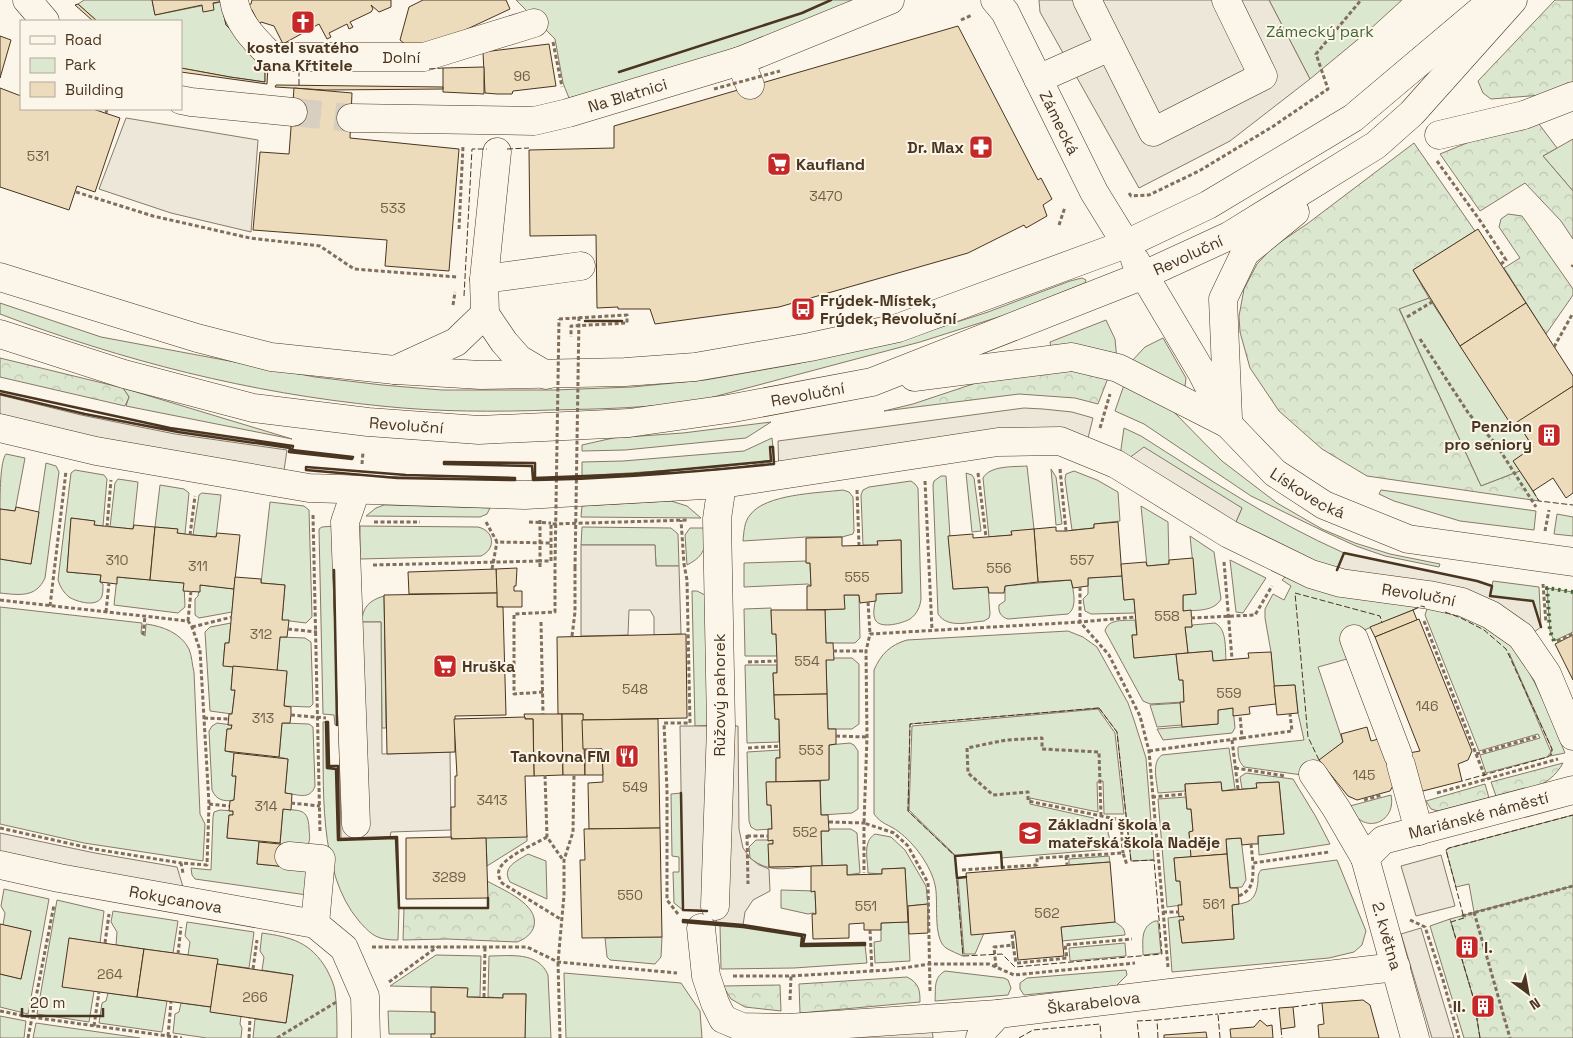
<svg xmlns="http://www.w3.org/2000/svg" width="1573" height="1038" font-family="'Space Grotesk',sans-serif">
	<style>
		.green { fill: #dce7d0; stroke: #887966 }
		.forest { fill: url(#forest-crowns); stroke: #887966 }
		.parking { fill: #ede7d9; stroke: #887966 }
		.building { fill: #ecdcbc; stroke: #4a3520 }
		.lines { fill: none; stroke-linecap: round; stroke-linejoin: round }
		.minor-tunnel { stroke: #d8cfc1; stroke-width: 28; stroke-dasharray: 28 14; stroke-linecap: butt }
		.minor-casing { stroke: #4a3520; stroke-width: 29 }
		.major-casing { stroke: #4a3520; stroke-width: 29 }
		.path { stroke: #7f6f5c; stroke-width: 3; stroke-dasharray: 4 2.5; stroke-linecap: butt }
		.minor { stroke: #fbf6e9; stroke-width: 28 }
		.major { stroke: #fbf6e9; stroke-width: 28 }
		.path-bridge { stroke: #7f6f5c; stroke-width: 3; stroke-dasharray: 4 2.5; stroke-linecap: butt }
		.hedge { stroke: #436837; stroke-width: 4; stroke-dasharray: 2.5 4; stroke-linecap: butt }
		.fence { stroke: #4a3520; stroke-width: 1; stroke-dasharray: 6 2.5; stroke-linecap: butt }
		.wall { stroke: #4a3520; stroke-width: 2.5 }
		.labels { text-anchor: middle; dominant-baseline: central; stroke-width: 4; stroke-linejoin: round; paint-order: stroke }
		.number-label { font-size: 14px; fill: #725f47 }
		.park-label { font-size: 16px; fill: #436837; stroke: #fbf6e9 }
		.poi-label { font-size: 16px; font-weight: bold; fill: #4a3520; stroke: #fbf6e9; text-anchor: start }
		.street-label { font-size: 16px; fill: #4a3520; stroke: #fbf6e9 }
	</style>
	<defs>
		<pattern id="forest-crowns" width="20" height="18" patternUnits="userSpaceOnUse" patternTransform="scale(1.25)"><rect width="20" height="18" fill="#dce7d0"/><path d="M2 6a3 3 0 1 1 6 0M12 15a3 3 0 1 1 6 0" fill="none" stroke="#bec7b2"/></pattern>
	</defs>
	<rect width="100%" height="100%" fill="#fbf6e9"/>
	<g class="green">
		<path d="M84,0h68l3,15 66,-13 5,23 37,36 2,4v17l-35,-5 -49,-9v-47h-84l-19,-17z"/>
		<path d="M516,0h349l-119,46 -89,30 -88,22 -6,-15 -8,-44z"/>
		<path d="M1269,0h133l-34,31 -58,48z"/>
		<path d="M1573,139v52l-30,-35z"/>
		<path d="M1082,278l4,2 -1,3 -77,31 -88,28 -218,58c-50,8 -100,9 -151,10 -56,2 -113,2 -170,-4 -131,-13 -258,-45 -381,-92v-11l101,34 214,40 67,8 60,5h112l78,-3 73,-7 91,-16 111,-26 81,-26 82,-31z"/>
		<path d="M1429,298l83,127 5,-3 16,25 -19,14 6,10 -39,15 -82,-178z"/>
		<path d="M1106,320l9,19 2,21 -66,-12 -1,-6z"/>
		<path d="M1163,338l23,40 -1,8 -8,1 -48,-23 16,-17z"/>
		<path d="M1124,385l47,24 51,52 55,42 45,26 33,14 35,11 50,10 -1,3 -54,-11 -29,-10 -35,-16 -70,-34 -107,-72 -29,-13z"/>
		<path d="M123,388l169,51 -166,-33 3,-9z"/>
		<path d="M771,422l-25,16 -121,12 -43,1v-6l31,-7 70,-5z"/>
		<path d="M1124,428l17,8c66,42 131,85 203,117l-7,17 -39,-12 -63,-34 7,-16 -113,-50 -9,-2z"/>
		<path d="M772,438l1,9h-3l1,14 -52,6 -137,9v-14l41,-1 121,-10z"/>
		<path d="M6,454l19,4 -10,53 -15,-2c0,-13 0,-48 6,-55z"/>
		<path d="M46,463l10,3 3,6 -14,106c-9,20 -26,17 -45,15v-34l31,5z"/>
		<path d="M1027,466l7,63 -23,3 1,3 -23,2 -6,-59c7,-13 32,-11 44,-12z"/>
		<path d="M1051,469l5,8 6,47 -6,1z"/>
		<path d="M75,470l29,5 3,4 -4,47 -9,-1v-4l-23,-3 -4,54 34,3 -1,7 3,2c0,3 0,9 -1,12 -4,12 -25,6 -33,1 -5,-4 -9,-10 -11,-17l13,-107z"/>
		<path d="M1074,471l23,9 21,12 2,29 -26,3v4l-22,2 -7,-51 1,-5z"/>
		<path d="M966,473l6,2 2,3 7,53 -9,1z"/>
		<path d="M941,476h5l4,60h-1l4,53 35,-2 2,27 -1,4 -5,3c-16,1 -36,8 -46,-7l-5,-129 1,-4z"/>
		<path d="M118,479l20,3 -5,47 -23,-2 5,-44z"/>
		<path d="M911,481l4,3 3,4 3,111c-1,8 -4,15 -11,20 -7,4 -28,10 -34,2 -5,-6 0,-20 0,-27l26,-1 -1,-53 -23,1v4h-15l-2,-50 2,-5 6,-3z"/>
		<path d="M160,485l24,4 5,4 -4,41 -8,-1v-4l-22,-2z"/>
		<path d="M843,490l6,2 4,5 1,34 -1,3 -11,3h-36l-63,4c1,-9 1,-19 7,-26 15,-21 68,-22 93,-25z"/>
		<path d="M1381,490l155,21 -2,19 -74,-9 -66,-20 -15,-7z"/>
		<path d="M202,493l19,2 -5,42 -23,-2 6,-40z"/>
		<path d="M671,501l16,5 14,12 -120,-1 1,-11z"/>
		<path d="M270,502l34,4 5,4 3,107 -6,6 -24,-3 3,-35 -24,-2z"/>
		<path d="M384,505h5l101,3 -3,6 -7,3 -114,-1 10,-8z"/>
		<path d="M1141,506l27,16 1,42 -22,2z"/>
		<path d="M1557,514l16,3v19l-19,-2z"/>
		<path d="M334,526l3,199h-2l-1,-10 -11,-1 -4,-185 3,-2z"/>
		<path d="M360,526l118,1c17,4 18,22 3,29l-121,3z"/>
		<path d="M582,527l89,1 7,6 1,32h-23l-1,-21h-74z"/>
		<path d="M690,528h16c-1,20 0,27 -19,37l-2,-30z"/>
		<path d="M1190,536l24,16 7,47c-7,13 -25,11 -38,12v-16l13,-1z"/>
		<path d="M1230,560l36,18 -23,35 -7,-1z"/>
		<path d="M807,561v2h3l1,23 -3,-2 -64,3v-24z"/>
		<path d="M1122,576l2,24 10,-1 1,14 -44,1 -6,-3 -2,-12 5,-5v-16z"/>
		<path d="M117,577l67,6 1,24 -7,6 -64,-8z"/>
		<path d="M1285,577l135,30 -80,33 7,19 -29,8 25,75 -41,33 -58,-8c-6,-6 -6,-12 -6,-20l66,-7 -6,-27 -3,-28 -21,1 -3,-34 -6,-34v-9l8,-15 11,6 7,-14 -9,-6z"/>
		<path d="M1071,580c2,10 7,27 -3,34l-60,5c-7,-2 -10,-7 -9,-14l6,-4v-15z"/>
		<path d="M1493,581l46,6 2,40 -8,-26 -43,-5z"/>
		<path d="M200,585l34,4 -2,23 -33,6 -4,-3v-16l3,-3z"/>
		<path d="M1547,588l26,4v40l-19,9 -4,-10z"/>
		<path d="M692,591h5l10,5 6,129 -18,1z"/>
		<path d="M844,595h15l1,43 -5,5h-29l-1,-33 19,-1z"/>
		<path d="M384,596l2,132h-4l-1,-106h-19c0,-15 8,-22 22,-26z"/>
		<path d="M1428,606c20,3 40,8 58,18 39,20 62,89 79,129l-15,3 2,-7 -43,-96 42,99 -4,5 -61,16 -6,-18 60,-17 -2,-4 -59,17 -54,-136z"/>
		<path d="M0,607l142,16 -1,10 4,3 1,-12c16,2 35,9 43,25 3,7 3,16 5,23l6,142 5,10 -2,37 -119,-18 -84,-19z"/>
		<path d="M771,608l1,26h4l1,22h-32l-1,-47z"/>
		<path d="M1135,620l2,15h-5l2,23 42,-4 3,26h4l1,22 -34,2 -7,-3 -38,-70c3,-13 20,-10 30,-11z"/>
		<path d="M231,623l-2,20h-4l-2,22 10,1 -2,24h4l-3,24 -22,-3 -5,-79 5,-5z"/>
		<path d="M1215,623c12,6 10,25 11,37l-13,1 -1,-10 -24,2 -3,-26h7v-2z"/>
		<path d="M1068,631l15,6 14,10 31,56 6,17 12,38 8,102 -23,1 -14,-129 -18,-24 -189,16 -2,87 47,45 8,100c-5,-2 -12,-5 -17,-8 -14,-10 -7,-48 -11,-63 -4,-19 -21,-42 -36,-53 -10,-8 -17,-7 -25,-18v-144c7,-16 16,-25 33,-30z"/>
		<path d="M280,637l25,1 6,4 2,62 -3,3 -26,-1 3,-34 -10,-1z"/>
		<path d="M834,658h18l7,6v60l-7,5h-24l-2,-69z"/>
		<path d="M745,665h32v8h-4l2,46h4v23l-32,1z"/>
		<path d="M1181,703l1,22 -25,2 -7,-22z"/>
		<path d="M1233,708l2,20 -3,5 -69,7 -6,-11 61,-5v-14z"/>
		<path d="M1098,709l17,24 9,81h-20l-1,-33 -6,1 1,30 -68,-14v6l68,15 9,9 5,21 -111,9 -1,-6 -44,4 -47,-46 3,-84z"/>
		<path d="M323,722h3l1,46 9,1 2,71 58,-2 3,70 -1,32c-20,0 -26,-4 -39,-19 -42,-49 -35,-138 -36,-199z"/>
		<path d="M217,723l15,2 -1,4h-4l-2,22 9,2 -2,23h4l-2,24c-10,2 -18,0 -22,-10l-3,-59 3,-5z"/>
		<path d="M282,723l27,1 4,3 2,59c-5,15 -18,8 -30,7l3,-34 -9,-2z"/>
		<path d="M850,743l4,2 4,6v58l-6,4 -31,2 -1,-34 9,-2v-34z"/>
		<path d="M1229,748l6,41 -13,2 -1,-9 -36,2v7l-27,2c-1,-11 -7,-31 4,-38z"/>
		<path d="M780,750v8h-4v24h-9v23h4l1,24 -16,1 -5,-3 -2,-6 -2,-69z"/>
		<path d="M1246,773l47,6 23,38 14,27 -71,11 -1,-19 26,-2 -5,-52 -22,1v5l-15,1 -2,-12z"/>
		<path d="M681,793l2,117 -9,-7 -1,-31h6v-15l-7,-1 -1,-62z"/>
		<path d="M1391,795c6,29 -30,41 -41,11z"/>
		<path d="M1186,797l1,12h4l2,22 -4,1 2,25 -17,1 2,23h4l2,24 -15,2 -9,-108z"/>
		<path d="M283,809c17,2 25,-1 26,19 0,6 2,11 -1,16l-18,3 -10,-3z"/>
		<path d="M220,810l13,1v4h-4l-2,23 32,3 -2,23 55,5 -5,26 -112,-16 -3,-4 -1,-7 20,2 2,-53 1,-5z"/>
		<path d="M1573,815v71l-99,26 -5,-28 -13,3 -10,-37 3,-2z"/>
		<path d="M829,829h22l6,4 3,40 -13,2v-10l-25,1 -1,-35h8z"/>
		<path d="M875,834l16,3 14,13 21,36 2,18 -21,2 -2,-38 -23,1v5l-14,-1c0,-13 -6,-31 7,-39z"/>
		<path d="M527,835v6l-40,25 -1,-30z"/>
		<path d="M1241,838l5,42 -4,7 -12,1 -4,-49z"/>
		<path d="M756,840h17v4h-4v23l42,-1c-24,2 -41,8 -61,-8l-1,-11z"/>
		<path d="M528,854l18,7 1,38 -37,-17c-9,-15 7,-21 18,-28z"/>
		<path d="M1109,856l1,6 -41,3v-6z"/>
		<path d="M1337,860l29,71 -4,14 -8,7 -25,6 -157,14 -4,-54 15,-2 1,4 -5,1 3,22 52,-4 -2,-34c17,-2 24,-4 26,-24 0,-5 0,-7 3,-11z"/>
		<path d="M966,877l18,56 -9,21h-11l-6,-76z"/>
		<path d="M4,889l45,10 -21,115 -28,-7v-33l21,5 10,-48 -28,-6 2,-12 -4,-7z"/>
		<path d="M781,890l34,1 1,23 -3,-1 -5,1 -27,-6z"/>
		<path d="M57,900l47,11 -4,32 -31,-5 25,53 -5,31 -52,-8z"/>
		<path d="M113,911l65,10 -5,32 -57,-8 1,-13 -6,-10z"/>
		<path d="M1450,919l24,81 6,38h-16l-34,-112z"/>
		<path d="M1155,921h3l3,32 -18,2c0,-14 -3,-28 12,-34z"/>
		<path d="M187,922l67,10 -5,36 -32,-4 -29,-9 2,-13 -5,-6z"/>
		<path d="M908,922l2,39 -35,2 -1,-21 7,-1v-18z"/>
		<path d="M1115,922c6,4 10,6 10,13l-63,6 -1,-14z"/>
		<path d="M720,925l23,2 59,9 -1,10 64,-1 2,18 -73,5 -73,1z"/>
		<path d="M262,933c29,4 49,9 65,37 3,6 7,14 8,21 2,15 2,32 2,47h-84l2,-19 31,4 7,-48 -31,-5 2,-13 -4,-6z"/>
		<path d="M662,937l-1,20 -6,7 -45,-4 -3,-3 -2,-19z"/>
		<path d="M1125,943l1,13 -56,5 -1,-13z"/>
		<path d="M436,955l45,1 -1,41h-13v-9l-77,-2z"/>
		<path d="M489,956c21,0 49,-5 59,19l3,63h-26l1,-44h-23v4l-15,-1z"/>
		<path d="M1126,970l1,5 -11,11 -92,9 -4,-6v-6l7,-5z"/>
		<path d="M945,971l59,7 4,2 3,8 -3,7 -73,6c1,-13 -2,-23 10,-30z"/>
		<path d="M564,973l117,10 19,28 2,27h-136z"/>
		<path d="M108,993l59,8 -5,31 -63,-9 3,-20 4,-2z"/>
		<path d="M181,1003l30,4v5l30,4 -1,8 2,4 -1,10h-34l-34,-5 2,-19 4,-2z"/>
		<path d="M388,1011l47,1v22h-46z"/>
		<path d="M0,1016l26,5 -2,17h-24z"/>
		<path d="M36,1023l104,15h-107z"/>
	</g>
	<g class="forest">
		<path d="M1555,0h18v86l-18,8 -64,5 -8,-6 -5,-12z"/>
		<path d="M1533,116l24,32 -14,8 30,35v48l-12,-18 -36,-38 -45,28 -40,-57z"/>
		<path d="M1414,143l61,88 -62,39 16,28 -30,11 82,177 39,-15 19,30 -172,-25 -45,-27 -43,-38 -29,-43 -10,-36 -1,-16 5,-27 13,-25 16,-17 34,-23z"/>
		<path d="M1508,214l14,2 51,73v6l-27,39 -42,-66 16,-10 -21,-31 2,-8z"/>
		<path d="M0,358l123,30 6,9 -4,9 -125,-29z"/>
		<path d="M1046,368l32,3 30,7 -10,26 -23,-6 -56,-4 -135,17 29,-7 87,-29z"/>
		<path d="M1563,763c-15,27 -40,27 -67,33l-5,-14z"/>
		<path d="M1485,784l4,14 -51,13 -7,-2 -5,-8z"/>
		<path d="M487,881c16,9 52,23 47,45 -2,8 -9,13 -17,16l-70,-3 -44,1 1,-32h84z"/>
		<path d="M1573,886v152h-93l-6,-38 -24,-81z"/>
		<path d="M907,977c12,6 13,13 13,25l-120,11 -1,-29z"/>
		<path d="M780,985l1,26 -36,-4 -14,-8 -8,-13z"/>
	</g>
	<g class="parking">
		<path d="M1039,0h230l41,79 -80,62 -91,47 -99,-176z"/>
		<path d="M126,118l132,22 -7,92 -80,-19 -72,-24z"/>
		<path d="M0,395l81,20 94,19 112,16 -5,34 -282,-56z"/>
		<path d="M1024,408l19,1 29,3 21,6 -8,32 -25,-9 -281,35 -1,-35z"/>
		<path d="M1144,447l98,61 -7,16 -106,-66z"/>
		<path d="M581,545h74l1,21h23l2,68 -27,1v-18l-4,-7h-21l-1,25 -47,1z"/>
		<path d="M1344,553l133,28 15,5 -2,10 43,5 8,26 -18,13 -2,-4 -184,-66z"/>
		<path d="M337,622h44l1,132 68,-2 1,78 -60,2 -1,5 -49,2z"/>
		<path d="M680,726h58l1,103 4,19 7,10 9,7 10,4 1,22 -17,9 -8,12 -2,13 -27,-2 1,-11 -34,-2z"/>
		<path d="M0,833l95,20 82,14 10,33 -187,-35z"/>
		<path d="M1441,855l14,51 -39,10 -15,-50z"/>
		<path d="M1421,928l33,110h-22l-31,-104z"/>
		<path d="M932,1028l1,10h-104z"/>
	</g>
	<g class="building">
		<path d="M152,0h72v1l-11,2 1,7 -11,2 -1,-7 -47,10z"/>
		<path d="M252,0h139v7l-12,5 -8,-7 2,4 -2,3 -21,10 3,5 -4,2 -2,-5 -18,9 2,4 -4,2 -8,-15 -36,20 -9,-18 -13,-4 -4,6 -3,-1 3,-7 -5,-10 -7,1 -1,-4 7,-3z"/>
		<path d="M423,0h83l4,9 -77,36 -26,1 -7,-6 9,-33z"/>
		<path d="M221,2l47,64 -1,18 -86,-12v-4l49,9 35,5v-17l-2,-4 -37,-36z"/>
		<path d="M78,4l19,17h-4l-18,-16z"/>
		<path d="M958,26l80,154 3,-2 11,21 -9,6 4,11 -21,12 -2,-3 -56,28 -189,54 -124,17 -5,-15h-32v-2l-21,1 -1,-73 -66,1 -1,-86 85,-2v-22z"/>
		<path d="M0,36l11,4 -11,38z"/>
		<path d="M549,44l7,42 -43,5 -1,3h-15l-12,-1 -2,-41z"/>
		<path d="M484,67v27l-41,-2v-24z"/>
		<path d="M276,85l167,2v2l-118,1 -50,-3z"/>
		<path d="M0,88l21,8v13h72l27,9 -25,74 -18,-6 -8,24 -69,-23z"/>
		<path d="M294,88l58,5 -2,45 109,11 -10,122 -64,-5 2,-26 -134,-10 7,-78 29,2z"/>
		<path d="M1478,229l48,74 -66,43 -47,-76z"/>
		<path d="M1526,303l47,73v10l-61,40 -52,-80z"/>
		<path d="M1573,386v107l-7,5 -13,-20 -20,13 -20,-30 20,-14 -16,-25z"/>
		<path d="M16,507l23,5 -8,52 -31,-5v-50l15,2z"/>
		<path d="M71,518l24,3 -1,4 9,1 30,3 1,-4 21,2 -5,53 -33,-3v7l-17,-2 1,-7 -34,-3z"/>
		<path d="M1118,522l4,54 -34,2v8l-15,2 -2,-8 -33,2 -4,-53 22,-2v4h10l28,-3v-4z"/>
		<path d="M155,527l23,2 -1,4 16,2 23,2 1,-4 23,2 -6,54 -34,-4v7l-17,-1 1,-8 -34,-3z"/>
		<path d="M1034,529l4,53 -33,4 -1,7h-15l-1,-6 -35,2 -5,-53 25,-2v4l39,-3 -1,-4z"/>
		<path d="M842,537v9l36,-1 -1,-4 24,-1 1,53 -26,1v7l-16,2 -1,-8h-15l1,14 -38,1v-24h4l-1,-23h-4v-25z"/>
		<path d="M1193,558l3,36 -13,1v16l8,-1 1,17h-7l3,26 -54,5 -2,-23h5l-3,-36 -10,1 -3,-36 25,-2 1,4 22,-2v-4z"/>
		<path d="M517,568l-1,18h-2v5h8v16h-25l-1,-38z"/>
		<path d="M496,569l1,24 -88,1 -1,-22z"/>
		<path d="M235,577l26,2v4l24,2 -3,35h7l-1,9 -1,8h-7l-3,34 -54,-5 2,-23h4z"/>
		<path d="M497,593v14h6l3,108 -51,1v36l-68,2 -3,-159z"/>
		<path d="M771,610h54l1,33h7l1,17h-8l1,34 -53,1 -1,-22h4v-12l-1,-27h-4z"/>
		<path d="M1413,610l4,10 -42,17 -5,-10z"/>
		<path d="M1419,619l53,132 -4,9 -10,4 4,17 -43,11 -10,-39 11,-2 -45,-114z"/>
		<path d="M686,634l1,84 -105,2 1,-6h-25l-1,-77z"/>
		<path d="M1573,635v45l-18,-36z"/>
		<path d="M1212,651l1,10 36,-3 -1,-5 23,-1 5,52 -27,3 1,7 -17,2v-8l-15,2v14l-36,3 -2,-25h4l-1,-22h-4l-3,-26z"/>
		<path d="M233,666l54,5 -3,35 7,1v8l-1,8h-8l-3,34 -54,-6 2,-22h4l1,-4h-4l1,-11h3l3,-24h-4z"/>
		<path d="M1295,685l3,28 -21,2 -3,-29z"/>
		<path d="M827,694l1,35h8v15l-7,1v35l-53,2v-24h4l-1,-39h-4l-1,-24z"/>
		<path d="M524,714h38l1,61 -29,1 -1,-57h-8z"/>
		<path d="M562,714h21l2,61h-22z"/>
		<path d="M525,717v2h8l1,57h-9l2,61 -76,2v-32h4v-31h2l-3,-57z"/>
		<path d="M658,719l2,109 -71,1 -1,-46 15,-1 -1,-33h-19l-1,-29z"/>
		<path d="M1367,727l4,14 11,-3 12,46 -4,7 -33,9 -9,-4 -29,-36 24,-18 -2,-8z"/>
		<path d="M602,749l1,26h-18v-25z"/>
		<path d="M234,753l54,6 -3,34 7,1 -1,16 -8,-1 -3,34 -53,-5 2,-23h4v-4h-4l1,-10 4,-1 2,-24h-4z"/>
		<path d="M820,781l1,34h7l1,16h-8l1,35 -53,1 -1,-23h5v-4l-5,1v-12h4l-1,-24h-4l-1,-23z"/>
		<path d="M1221,782l1,9 35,-3 -1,-5 23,-1 5,52 -26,2v8h-7l-9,1 -1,-7 -15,1 1,15 -36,3 -2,-25 4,-1 -2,-22h-4l-2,-25z"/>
		<path d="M660,828l2,109 -80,1 -2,-78h5l-1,-31z"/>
		<path d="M452,837l-1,2 35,-1 2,60 -82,1v-61z"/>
		<path d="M259,842l21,2 10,3 -2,20 -31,-3z"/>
		<path d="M1227,854l3,34h8l1,16 -7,1 2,34 -52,4 -3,-23h5l-1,-4 -4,1 -1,-12h4l-2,-24h-4l-2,-23z"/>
		<path d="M1110,862l5,60 -54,5 3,29 -46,4 -3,-29 -44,4 -5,-62z"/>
		<path d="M847,865v10l35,-1v-5l23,-1 3,54 -27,1v7h-17v-7l-15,1v14l-36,1 -1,-25h4l-1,-23 -4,1v-26z"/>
		<path d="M928,904v29l-19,1 -1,-28z"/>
		<path d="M0,924l31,7 -10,48 -21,-5z"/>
		<path d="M1470,937l4,17 -10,3 -4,-17z"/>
		<path d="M69,938l75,11 -7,48 -75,-10z"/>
		<path d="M144,949l74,10 -7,48 -74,-10z"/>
		<path d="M217,964l76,11 -7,48 -76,-11z"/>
		<path d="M431,987l37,1 -1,9 36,1v-4h23l-1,44h-94v-4h4v-22h-4z"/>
		<path d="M1486,996l5,16 -10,3 -5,-16z"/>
		<path d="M1363,1000l7,5 9,33h-60l-1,-13 6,-1 -2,-21z"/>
		<path d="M1293,1007l2,20 -14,2 -2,-21z"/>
		<path d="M1260,1020l7,6 5,-1 1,13h-42l-1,-9 24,-2z"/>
		<path d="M1206,1032l1,6h-43v-3z"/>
	</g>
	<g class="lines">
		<path class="minor-tunnel" d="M293,112l58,6"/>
		<g class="minor-casing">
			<g id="minor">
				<path d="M27,0l18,21"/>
				<path id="s1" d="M234,0c3,23 22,41 38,57h152l110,-34"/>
				<path id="s2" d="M995,0l10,12 89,180 32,52"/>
				<path d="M1087,0l66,132 110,-56 -37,-76"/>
				<path d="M740,61l10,24"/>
				<path d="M1038,79l72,-32"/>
				<path d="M181,100l10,2 102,10"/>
				<path id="s3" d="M351,118l183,3 34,-8 172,-52 150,-61"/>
				<path d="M1439,135l85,-20 49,-19"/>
				<path d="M497,152l-13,127 1,35 19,28 15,17 27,16"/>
				<path d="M484,279l97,-13"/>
				<path d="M395,370l61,-28 29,-28"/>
				<path id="s4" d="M0,428l96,23 213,37 216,7 197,-11 276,-42 62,-1 56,23 113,70 82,40 30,9 88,12 33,7 29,13 30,21 26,38 26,62"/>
				<path d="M1354,639l44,116"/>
				<path d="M1401,765l18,66"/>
				<path d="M1313,774l23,34 29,50"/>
				<path d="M356,824l-11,-302 11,-32"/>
				<path d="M289,856l32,3 -6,65"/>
				<path id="s5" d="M0,865l59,13 256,46 29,24 21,48 1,42"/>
				<path d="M715,906l6,-180 -4,-207 5,-35"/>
				<path id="s6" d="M701,928l5,48 9,27 8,16 19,8 46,1 210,-14 172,-21 226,-26"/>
				<path d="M980,1038l4,-9 14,-15"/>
				<path id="s7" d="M1415,1038l-50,-180 18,-18 190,-50"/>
			</g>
		</g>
		<g class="major-casing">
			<g id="major">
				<path id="s8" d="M1135,260l66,111 27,53 47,49 49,32 84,34 165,23"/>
				<path d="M0,277l197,61 74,19 124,13 86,5 144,-3 70,-5 115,-20 88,-19 228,-84 82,-39 145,-87 140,-118"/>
				<path id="s9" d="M0,334l124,40 129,34 115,14 111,8 150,-7 99,-14 144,-27 272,-107 85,-39 147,-91 36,-32 101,-113"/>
				<path d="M914,377l158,-20 46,11 110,56"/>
				<path d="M1228,418l-5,-119 22,-46 50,-41"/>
			</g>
		</g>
		<g class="path">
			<path d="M961,20l11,-5"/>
			<path d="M553,42l9,45"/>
			<path d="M106,113l1,-4"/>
			<path d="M1437,161l44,61 25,38 -5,4"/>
			<path d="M76,192l77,24 97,22 70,8 34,23 103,8v1"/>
			<path d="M1129,193l2,3 18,-1 50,-24 73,-44 56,-38 -12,-35 45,-54"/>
			<path d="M1059,225l6,-18"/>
			<path d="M459,229l4,-83"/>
			<path d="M1572,267l1,-2"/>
			<path d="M453,305l2,-13"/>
			<path d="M1407,317l25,-15"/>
			<path d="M559,319l68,-4v8l-56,3v11"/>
			<path d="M1420,339l49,75 27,30 40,63"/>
			<path d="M1554,347l19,-34"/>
			<path d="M1100,428l10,-34"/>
			<path d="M362,464l1,-12"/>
			<path d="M1060,469l6,62"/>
			<path d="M978,473l8,64"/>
			<path d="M925,481l7,149"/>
			<path d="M857,490l2,55"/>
			<path d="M313,515l7,317"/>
			<path d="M540,520v41h11v-18"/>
			<path d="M374,522h46"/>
			<path d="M486,522l11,20 54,1v-19l138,-4"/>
			<path d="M107,527l4,-47"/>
			<path d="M1545,531l4,-21"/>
			<path d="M190,535l5,-39"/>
			<path d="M1224,562l8,97"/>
			<path d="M373,565l167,-4v6"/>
			<path d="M492,569l5,-27"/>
			<path d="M1543,584l3,39"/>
			<path d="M1080,587v35l55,-5"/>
			<path d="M0,600l188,21 4,6 8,23 9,154 -2,61 -26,-2 2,10"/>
			<path d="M868,602l2,32"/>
			<path d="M50,606l16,-135"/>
			<path d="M106,612l3,-29"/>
			<path d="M1191,618l64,-3 17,-29"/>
			<path d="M188,621l3,-30"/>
			<path d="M1424,621l52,133 63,-18"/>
			<path d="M541,622l2,92"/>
			<path d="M192,627l40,-10"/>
			<path d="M288,629l29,3"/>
			<path d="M143,635l2,-19"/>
			<path d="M572,636l3,-24v-44"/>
			<path d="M1557,641l16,-7"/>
			<path d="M833,651h33"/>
			<path d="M748,662l29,-1"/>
			<path d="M543,692l-29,2v-80l41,-2v-45"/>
			<path d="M291,715l35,3"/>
			<path d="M204,718l24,1"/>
			<path d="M836,736l31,1"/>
			<path d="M1242,738l50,-7 -2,-17"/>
			<path d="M1232,740l6,49"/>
			<path d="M748,748l32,-2"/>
			<path d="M1149,751l93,-13 -2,-23"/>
			<path d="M1476,754l10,25"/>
			<path d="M1235,768l51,8"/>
			<path d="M545,775l2,62 16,23"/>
			<path d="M1437,793l121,-34"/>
			<path d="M1152,797l34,-3"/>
			<path d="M1364,800l18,-5"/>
			<path d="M291,803l29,3"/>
			<path d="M209,804l20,2"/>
			<path d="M1101,816l-2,-64 -57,-3v-11l-36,2 -39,8 1,25 25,22 35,-3v9l93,19 2,33"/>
			<path d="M829,822l35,1v50"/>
			<path d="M0,828l94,21 87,14"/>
			<path d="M747,835l1,49"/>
			<path d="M747,836h21"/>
			<path d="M547,837c-12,7 -41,19 -47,31 -3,5 -1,10 2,15l60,37"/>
			<path d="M1251,844l2,19 76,-11"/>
			<path d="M1066,856l1,9"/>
			<path d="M962,870l75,-5v-7h3l83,-5 4,12"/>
			<path d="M1239,896c15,-7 14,-17 14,-33"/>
			<path d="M1163,912h16"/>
			<path d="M1474,912l36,126"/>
			<path d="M678,914l-11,-14v-110l-3,-67h26l-3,-143 -3,-16 -3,-44"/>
			<path d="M1462,916l111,-30"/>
			<path d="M1410,920l15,7 18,53 16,58"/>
			<path d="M870,930l2,41"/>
			<path d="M105,943l4,-29"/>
			<path d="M1013,945l-1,-11h4"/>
			<path d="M372,947h155l31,15 119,11"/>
			<path d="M178,954l3,-27"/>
			<path d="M996,967l-2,-20 19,-2 3,18h2l49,-5 -2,-13 67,-6"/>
			<path d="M253,969l4,-29"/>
			<path d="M733,976h58l98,-6 41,-6h59l25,11 121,-12"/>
			<path d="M389,982l48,-35"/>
			<path d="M930,991l-2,-108 -20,-37 -14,-13 -30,-10 3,-86 -1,-86 4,-17 210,-12 29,33 31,61 9,35 19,216"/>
			<path d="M484,997l1,-50"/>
			<path d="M790,1000l1,-24"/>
			<path d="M0,1011l31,6 151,21"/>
			<path d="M94,1026l5,-34"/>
			<path d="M168,1036l3,-34"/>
			<path d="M28,1038l26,-133"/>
			<path d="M249,1038l1,-20"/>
			<path d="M277,1038l61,-37"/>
			<path d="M560,1038l-2,-76 6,-67v-35l9,-28 1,-57"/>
		</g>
		<use href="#minor" class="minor"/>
		<use href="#major" class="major"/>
		<g class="path-bridge">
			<path d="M714,89l66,-18"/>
			<path d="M529,522l22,1"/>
			<path d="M555,567l4,-248"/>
			<path d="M575,568l4,-251"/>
		</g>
		<path class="hedge" d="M1554,641l-4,-10 -3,-43 26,4"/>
		<g class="fence">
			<path d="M429,69l14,-1"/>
			<path d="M299,85v-14h3"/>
			<path d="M507,149l22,-1"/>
			<path d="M464,296l8,-147h15"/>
			<path d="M1533,491l6,10 34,4"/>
			<path d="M1413,610l8,-4 4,1"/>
			<path d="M1445,612l16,6 23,12 22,19 46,100v5l-4,3 -86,24"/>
			<path d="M1099,708l18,24 14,129 23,-1 8,94 -147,13 -13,-13 -39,2 -8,-100 -47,-45 2,-87z"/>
			<path d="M1319,760l-11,-23 -13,-144 85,23 2,7"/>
			<path d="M1293,1007l29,-4"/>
			<path d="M1281,1029l1,9"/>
			<path d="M1019,1038l14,-8 67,-6 1,14"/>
			<path d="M1139,1038l-2,-17 20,-1"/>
			<path d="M1158,1038l-1,-18 61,-6"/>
			<path d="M1220,1038l-2,-24 61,-6"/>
			<path d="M1480,1038l-6,-38 -23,-78 13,-4 -18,-68 3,-2 124,-33"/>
		</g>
		<g class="wall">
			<path d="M619,72l183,-59 29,-13"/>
			<path d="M585,321h37"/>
			<path d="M0,391l170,37 123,18 -1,4 61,7 -1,2 -63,-7 1,-4 -112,-16 -93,-18 -85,-20"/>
			<path d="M770,447h3l1,17c-80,8 -161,15 -241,16l-1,-14 -88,-2v-2l91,1v15l99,-4 137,-13z"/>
			<path d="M306,467l100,8 109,3v2l-118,-2 -91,-8z"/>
			<path d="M334,570l3,155"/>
			<path d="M1337,570l7,-17 133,28 15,5 -2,10 43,5 8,26"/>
			<path d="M326,722h2l1,44h9l1,73 58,-2 2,71 -3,-70 -58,2 -2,-71 -9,-1z"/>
			<path d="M681,793l2,117 24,1"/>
			<path d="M966,877l-9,1 -2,-22 46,-4 1,16"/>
			<path d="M399,908h89v-10"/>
			<path d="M683,920l60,5 62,10 -2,9 62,-1v2l-64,1 1,-10 -59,-9 -60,-5z"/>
		</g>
	</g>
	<defs>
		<g id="church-square" transform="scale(1.25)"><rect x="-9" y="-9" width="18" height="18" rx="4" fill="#c62828" stroke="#fbf6e9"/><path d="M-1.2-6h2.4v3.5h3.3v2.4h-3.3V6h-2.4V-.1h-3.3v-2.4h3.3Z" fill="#fff"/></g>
		<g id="pharmacy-square" transform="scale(1.25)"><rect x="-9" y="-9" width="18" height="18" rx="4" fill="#c62828" stroke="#fbf6e9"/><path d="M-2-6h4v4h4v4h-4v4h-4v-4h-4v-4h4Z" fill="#fff"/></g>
		<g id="supermarket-square" transform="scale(1.25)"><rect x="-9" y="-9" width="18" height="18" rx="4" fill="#c62828" stroke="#fbf6e9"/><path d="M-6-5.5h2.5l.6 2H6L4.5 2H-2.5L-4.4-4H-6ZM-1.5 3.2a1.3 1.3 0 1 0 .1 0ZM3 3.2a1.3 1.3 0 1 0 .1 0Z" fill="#fff"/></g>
		<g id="bus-square" transform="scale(1.25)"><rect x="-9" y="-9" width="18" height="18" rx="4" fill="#c62828" stroke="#fbf6e9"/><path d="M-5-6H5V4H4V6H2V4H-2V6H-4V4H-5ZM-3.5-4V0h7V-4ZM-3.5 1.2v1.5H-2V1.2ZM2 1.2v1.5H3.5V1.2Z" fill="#fff"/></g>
		<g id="building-square" transform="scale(1.25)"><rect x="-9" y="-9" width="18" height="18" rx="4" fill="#c62828" stroke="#fbf6e9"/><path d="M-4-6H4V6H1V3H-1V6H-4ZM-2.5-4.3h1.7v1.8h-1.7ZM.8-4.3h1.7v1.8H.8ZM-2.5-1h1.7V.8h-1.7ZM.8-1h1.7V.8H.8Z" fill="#fff"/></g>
		<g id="restaurant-square" transform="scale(1.25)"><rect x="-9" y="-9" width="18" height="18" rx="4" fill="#c62828" stroke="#fbf6e9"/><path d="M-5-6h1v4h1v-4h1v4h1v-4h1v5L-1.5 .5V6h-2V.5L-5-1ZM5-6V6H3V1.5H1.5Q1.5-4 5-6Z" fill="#fff"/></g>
		<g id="school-square" transform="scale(1.25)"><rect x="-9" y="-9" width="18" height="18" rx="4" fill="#c62828" stroke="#fbf6e9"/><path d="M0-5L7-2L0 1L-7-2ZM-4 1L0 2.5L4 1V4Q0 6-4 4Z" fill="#fff"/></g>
	</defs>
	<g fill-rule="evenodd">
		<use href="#church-square" x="303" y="22"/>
		<use href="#pharmacy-square" x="981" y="147"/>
		<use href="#supermarket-square" x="779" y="164"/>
		<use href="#bus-square" x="803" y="309"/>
		<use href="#building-square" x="1549" y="435"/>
		<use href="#supermarket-square" x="445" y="666"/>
		<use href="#restaurant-square" x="627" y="756"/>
		<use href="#school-square" x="1030" y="833"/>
		<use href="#building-square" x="1467" y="947"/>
		<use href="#building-square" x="1483" y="1006"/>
	</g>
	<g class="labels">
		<g class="number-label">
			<text x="522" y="76">96</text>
			<text x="38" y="156">531</text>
			<text x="826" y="196">3470</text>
			<text x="393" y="208">533</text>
			<text x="117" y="560">310</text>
			<text x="1082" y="560">557</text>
			<text x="198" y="566">311</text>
			<text x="999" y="568">556</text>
			<text x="857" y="577">555</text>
			<text x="1167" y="616">558</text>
			<text x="261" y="634">312</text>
			<text x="807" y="661">554</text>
			<text x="635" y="689">548</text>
			<text x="1229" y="693">559</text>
			<text x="1427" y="706">146</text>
			<text x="263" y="718">313</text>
			<text x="811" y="750">553</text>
			<text x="1364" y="775">145</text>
			<text x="635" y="787">549</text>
			<text x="492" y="800">3413</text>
			<text x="266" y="806">314</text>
			<text x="805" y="832">552</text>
			<text x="449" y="877">3289</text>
			<text x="630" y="895">550</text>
			<text x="1214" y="904">561</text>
			<text x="866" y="906">551</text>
			<text x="1047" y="913">562</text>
			<text x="110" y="974">264</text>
			<text x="255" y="997">266</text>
		</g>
		<g class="park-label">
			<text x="1320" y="31">Zámecký park</text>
		</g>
		<g class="poi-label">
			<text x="303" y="47" text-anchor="middle">kostel svatého<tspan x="303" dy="18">Jana Křtitele</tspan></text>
			<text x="964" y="147" text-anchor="end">Dr. Max</text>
			<text x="796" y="164">Kaufland</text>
			<text x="820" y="300">Frýdek-Místek,<tspan x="820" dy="18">Frýdek, Revoluční</tspan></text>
			<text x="1532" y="426" text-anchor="end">Penzion<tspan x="1532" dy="18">pro seniory</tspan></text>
			<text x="462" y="666">Hruška</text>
			<text x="610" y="756" text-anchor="end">Tankovna FM</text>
			<text x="1048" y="824">Základní škola a<tspan x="1048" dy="18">mateřská škola Naděje</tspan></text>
			<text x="1484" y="947">I.</text>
			<text x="1466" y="1006" text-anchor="end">II.</text>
		</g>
		<g class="street-label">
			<text stroke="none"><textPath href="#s1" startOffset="199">Dolní</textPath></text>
			<text stroke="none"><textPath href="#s3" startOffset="280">Na Blatnici</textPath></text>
			<text stroke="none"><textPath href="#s2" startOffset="139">Zámecká</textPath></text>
			<text stroke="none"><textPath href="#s9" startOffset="1228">Revoluční</textPath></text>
			<text stroke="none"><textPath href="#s9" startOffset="822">Revoluční</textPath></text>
			<text stroke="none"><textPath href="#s9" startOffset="418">Revoluční</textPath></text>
			<text stroke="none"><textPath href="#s8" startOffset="295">Lískovecká</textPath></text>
			<text stroke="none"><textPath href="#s4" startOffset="1464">Revoluční</textPath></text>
			<text transform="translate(719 695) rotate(-90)">Růžový pahorek</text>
			<text stroke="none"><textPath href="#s7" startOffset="311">Mariánské náměstí</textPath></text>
			<text stroke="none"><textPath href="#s5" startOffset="179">Rokycanova</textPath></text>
			<text transform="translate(1387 936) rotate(74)">2. května</text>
			<text stroke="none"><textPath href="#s6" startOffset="468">Škarabelova</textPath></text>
		</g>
	</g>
	<rect x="20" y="20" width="162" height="90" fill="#fbf6e9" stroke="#b4a999"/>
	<rect x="30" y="36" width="25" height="8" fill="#fbf6e9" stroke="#b4a999"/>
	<text x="65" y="45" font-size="15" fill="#4a3520">Road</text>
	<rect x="30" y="58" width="25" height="15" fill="#dce7d0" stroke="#b4a999"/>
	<text x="65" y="70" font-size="15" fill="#4a3520">Park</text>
	<rect x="30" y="82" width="25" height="15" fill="#ecdcbc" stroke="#b4a999"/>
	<text x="65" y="95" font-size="15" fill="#4a3520">Building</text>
	<g transform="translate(1528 993) rotate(148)" stroke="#fbf6e9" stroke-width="4" paint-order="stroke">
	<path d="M0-4L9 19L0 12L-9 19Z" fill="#4a3520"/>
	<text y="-8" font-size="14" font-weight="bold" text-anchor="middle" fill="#4a3520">N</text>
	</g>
	<path d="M22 1008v8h81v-8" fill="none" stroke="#4a3520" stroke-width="2.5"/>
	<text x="30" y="1008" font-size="15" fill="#4a3520" stroke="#fbf6e9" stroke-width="4" paint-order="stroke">20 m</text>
</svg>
